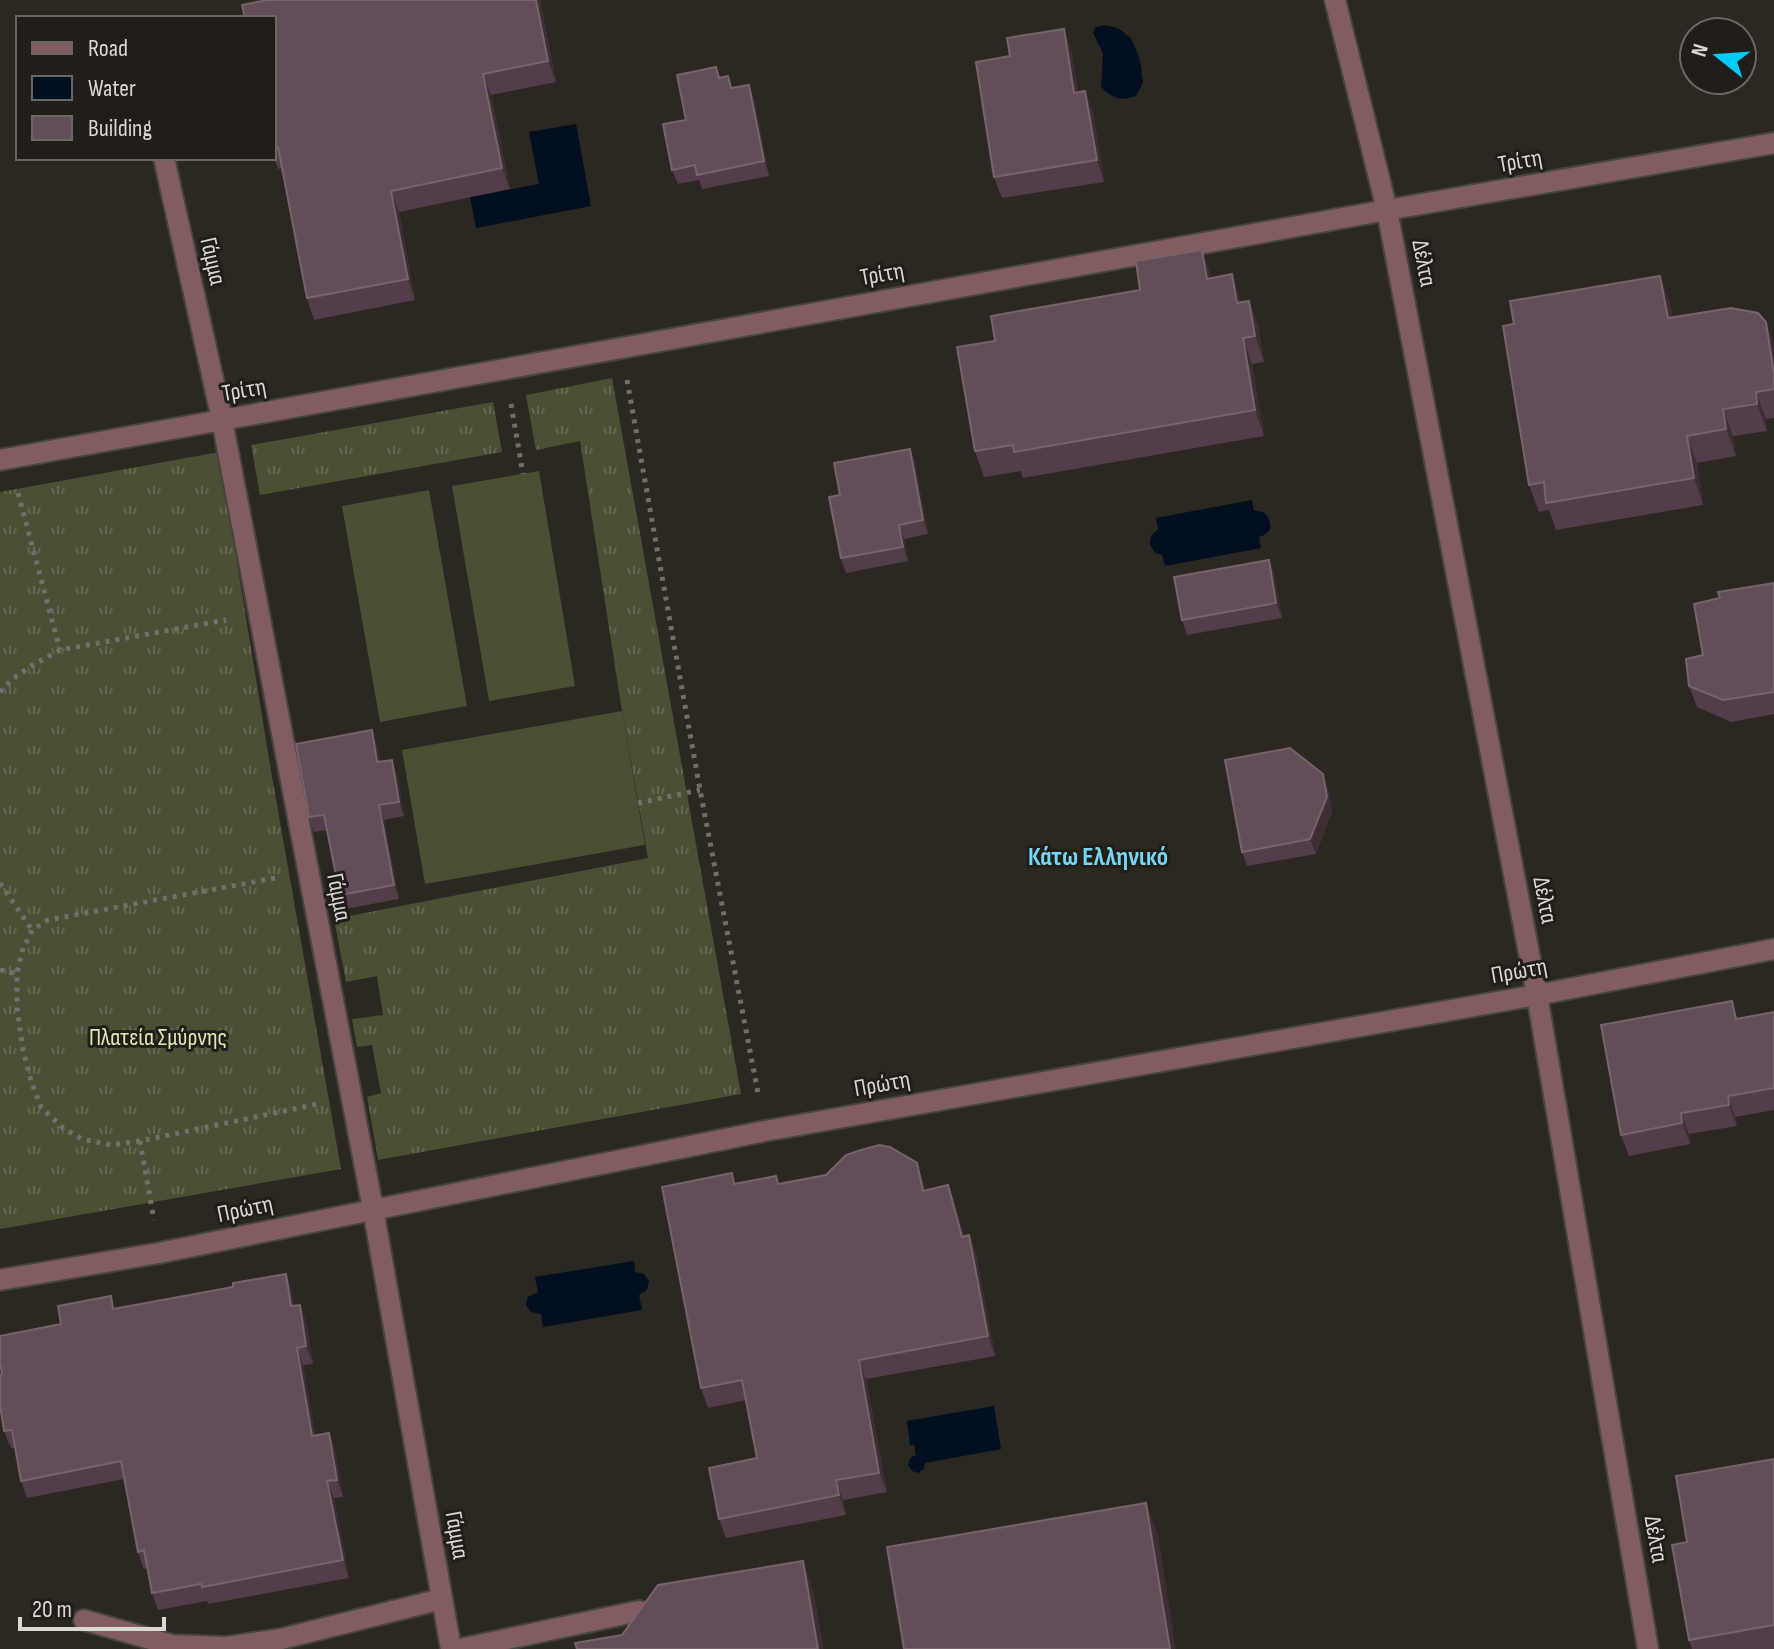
<svg xmlns="http://www.w3.org/2000/svg" width="1774" height="1649" font-family="'Sofia Sans Condensed',sans-serif">
	<style>
		.grass { fill: url(#grass-tufts) }
		.garden { fill: #4b4f34 }
		.water { fill: #010f20 }
		.lines { fill: none; stroke-linecap: round; stroke-linejoin: round }
		.minor-casing { stroke: #47433e; stroke-width: 24 }
		.path { stroke: #726e69; stroke-width: 5; stroke-dasharray: 4 6; stroke-linecap: butt }
		.minor { stroke: #815d60; stroke-width: 20 }
		.wall { fill: #543d4a }
		.shaded-wall { fill: #3e2d34 }
		.building { fill: #634d59; stroke: #76636c; stroke-width: 2 }
		.labels { text-anchor: middle; dominant-baseline: central; stroke-width: 6; stroke-linejoin: round; paint-order: stroke }
		.street-label { font-size: 24px; fill: #dbd8d4; stroke: #211d18 }
		.park-label { font-size: 24px; fill: #dfe9b1; stroke: #211d18 }
		.neighbourhood-label { font-size: 26px; font-weight: bold; fill: #77d5f5; stroke: #211d18 }
	</style>
	<defs>
		<pattern id="grass-tufts" width="24" height="20" patternUnits="userSpaceOnUse" patternTransform="scale(2)"><rect width="24" height="20" fill="#4b4f34"/><path d="M3 7l-1-3M5 7V3M7 7l1-3M15 17l-1-3M17 17v-4M19 17l1-3" fill="none" stroke="#646850"/></pattern>
	</defs>
	<rect width="100%" height="100%" fill="#2b2721"/>
	<g class="grass">
		<path d="M612,378l129,716 -363,66 -11,-63 14,-4 -9,-48 -15,2 -5,-28 31,-4 -6,-39 -31,6 -12,-63 314,-61 -26,-147 -42,-270 -44,9 -10,-55z"/>
		<path d="M493,402l9,50 -242,43 -9,-50z"/>
		<path d="M219,452l51,313 71,404 -341,60v-737z"/>
	</g>
	<g class="garden">
		<path d="M539,471l36,215 -86,15 -37,-215z"/>
		<path d="M429,490l38,216 -87,16 -38,-216z"/>
		<path d="M622,711l23,134 -220,39 -23,-134z"/>
	</g>
	<g class="water">
		<path d="M1105,25l13,3 13,10 9,22 3,22 -7,14c-16,5 -23,3 -35,-9l2,-34 -10,-20 3,-6z"/>
		<path d="M576,124l15,82 -115,22 -6,-31 69,-13 -10,-52z"/>
		<path d="M1252,500l2,11c13,-1 17,7 16,19l-6,5 -5,2 2,11 -96,18 -3,-11 -8,-3 -4,-8 1,-8 7,-7 -2,-11z"/>
		<path d="M634,1261l1,11 9,2 5,7 -2,9 -8,5 3,15 -99,17 -2,-13 -10,-2 -5,-7 2,-8 10,-5 -3,-15z"/>
		<path d="M994,1406l7,43 -76,14 -1,6 -6,4 -6,-2 -4,-6 2,-7 6,-3 -2,-10h-4l-3,-24z"/>
	</g>
	<g class="lines">
		<g class="minor-casing">
			<g id="minor">
				<path d="M1335,0l52,210 150,785 111,654"/>
				<path d="M164,158l58,262 151,789 78,440"/>
				<path d="M0,460l1387,-250 387,-67"/>
				<path d="M0,1280l159,-27 606,-122 772,-136 237,-46"/>
				<path d="M84,1620l88,25 54,2 55,-8 161,-40"/>
				<path d="M460,1649l179,-38"/>
			</g>
		</g>
		<g class="path">
			<path d="M627,380l73,410 59,308"/>
			<path d="M511,404l12,70"/>
			<path d="M18,493l42,157"/>
			<path d="M0,692l14,-14 17,-12 29,-16 166,-30"/>
			<path d="M638,803l62,-13"/>
			<path d="M275,878l-227,42 -16,10 -10,21 -5,23v34l6,42 8,31 10,26 22,21 19,11 29,6 29,-4 178,-37"/>
			<path d="M0,883l32,47"/>
			<path d="M0,970l17,4"/>
			<path d="M140,1141l14,79"/>
		</g>
		<use href="#minor" class="minor"/>
	</g>
	<g class="wall">
		<path d="M267,0h273l16,82 -65,13 19,94 -111,23 16,88 -101,20 -7,-22 -25,-130 -4,1 -4,-11v-140z"/>
		<path d="M1071,50l7,42 15,20 11,70 -102,16 -8,-21z"/>
		<path d="M716,67l4,11 13,10 21,11 15,77 -67,13 -3,-9 -21,4 -6,-14 14,-50z"/>
		<path d="M1212,278l29,24 8,-1 9,25 6,36 -12,2 12,72 -241,42 -2,-7 -37,6 -9,-26 20,-110z"/>
		<path d="M1670,303l3,15 93,4 8,23v73l-8,1 1,12 -34,5 3,20 -39,7 6,42 -147,25 -7,-20 -10,2 -10,-27z"/>
		<path d="M910,449l5,14 13,71 -24,5 4,22 -62,12 -5,-15 -1,-63z"/>
		<path d="M1269,560l5,14 8,44 -95,17 -5,-15z"/>
		<path d="M1774,583v131l-43,8 -34,-15 -8,-21 14,-31 17,-57z"/>
		<path d="M377,745l3,17 17,12 7,42 -20,4 15,79 -54,10 -5,-14 -13,-65 -13,2 -5,-15z"/>
		<path d="M1328,789l4,22 -16,43 -69,12 -5,-14z"/>
		<path d="M1774,1012v98l-39,7 2,9 -48,8 1,10 -61,12 -8,-21 118,-116z"/>
		<path d="M917,1163l9,27 22,-5 7,19 9,32 5,-1 7,19 19,102 -129,23 21,113 -44,8 3,15 -120,23 -7,-19 38,-61 -11,-58 -38,8 -7,-20 35,-204h43z"/>
		<path d="M286,1274l6,18 2,14 6,-1 6,17 7,42 -10,1 12,70 14,-2 6,17 8,47 -9,1 15,80 -141,26 -1,-3 -49,9 -6,-17 -5,-25 -3,1 -6,-17 -14,-73 -97,19 -6,-17 -6,-33h-4l-7,-17 -2,-57 59,-50z"/>
		<path d="M1774,1459v190h-82l-3,-9 -2,-98z"/>
	</g>
	<g class="shaded-wall">
		<path d="M536,0h4l16,82 -8,-21z"/>
		<path d="M1064,29l7,21 11,64 -8,-21z"/>
		<path d="M483,74l8,21 19,94 -8,-21z"/>
		<path d="M749,85l5,14 15,77 -5,-15z"/>
		<path d="M1085,91l8,21 11,70 -7,-22z"/>
		<path d="M391,191l8,21 16,88 -7,-21z"/>
		<path d="M1202,250l9,26 5,28 -9,-25z"/>
		<path d="M1232,274l9,26 6,28 -10,-25z"/>
		<path d="M1660,276l10,27 7,42 -9,-27z"/>
		<path d="M1249,301l9,25 6,36 -9,-26z"/>
		<path d="M1766,322l8,23v29z"/>
		<path d="M1243,338l9,26 12,72 -9,-26z"/>
		<path d="M1756,392l10,27 1,12 -10,-27z"/>
		<path d="M1723,409l10,27 3,20 -10,-27z"/>
		<path d="M1687,436l10,27 6,42 -9,-27z"/>
		<path d="M910,449l5,14 13,71 -5,-14z"/>
		<path d="M899,525l5,14 4,22 -5,-14z"/>
		<path d="M1269,560l5,14 8,44 -6,-15z"/>
		<path d="M372,730l5,15 5,32 -5,-15z"/>
		<path d="M392,760l5,14 7,42 -5,-14z"/>
		<path d="M1323,774l5,15 4,22 -16,43 -6,-15z"/>
		<path d="M379,805l5,15 15,79 -5,-14z"/>
		<path d="M1728,1096l7,21 2,9 -8,-21z"/>
		<path d="M1681,1113l8,21 1,10 -8,-21z"/>
		<path d="M917,1163l7,20 6,27 -7,-19z"/>
		<path d="M948,1185l7,19 14,52 -7,-19z"/>
		<path d="M969,1235l7,19 19,102 -7,-20z"/>
		<path d="M286,1274l6,18 5,31 -6,-17z"/>
		<path d="M300,1305l6,17 7,42 -7,-18z"/>
		<path d="M297,1348l6,17 15,88 -6,-17z"/>
		<path d="M859,1360l7,19 21,113 -8,-19z"/>
		<path d="M329,1433l6,17 8,47 -6,-17z"/>
		<path d="M836,1480l7,20 3,15 -7,-20z"/>
		<path d="M327,1481l7,17 15,80 -6,-18z"/>
		<path d="M1146,1503l12,32 18,114h-6z"/>
		<path d="M803,1561l11,32 10,56h-6z"/>
	</g>
	<g class="building">
		<path d="M267,0h269l12,61 -65,13 19,94 -111,23 17,88 -101,19 -29,-151h-4v-129h-29l-3,-13z"/>
		<path d="M1064,29l10,64 11,-2 12,69 -103,17 -18,-115 34,-6 -3,-18z"/>
		<path d="M716,67l3,11 9,-2 3,12 18,-3 15,76 -67,14 -2,-10 -23,5 -9,-46 23,-4 -9,-45z"/>
		<path d="M1202,250l5,29 25,-5 5,29 12,-2 6,35 -12,2 12,72 -241,42 -1,-7 -38,6 -18,-104 38,-6 -4,-25 149,-26 -4,-29z"/>
		<path d="M1660,276l8,42 63,-10 27,5 8,9 8,52v15l-18,3 1,12 -34,5 3,20 -39,7 7,42 -148,25 -2,-21 -15,3 -26,-159 11,-2 -4,-23z"/>
		<path d="M910,449l13,71 -24,5 4,22 -62,11 -12,-61 11,-2 -6,-32z"/>
		<path d="M1269,560l7,43 -94,17 -8,-43z"/>
		<path d="M1774,583v109l-51,8 -34,-14 -3,-27 17,-4 -9,-51 26,-6 -2,-6z"/>
		<path d="M372,730l5,32 15,-2 7,42 -20,3 15,80 -54,10 -16,-80 -15,2 -13,-73z"/>
		<path d="M1290,748l33,26 4,23 -17,42 -68,13 -17,-92z"/>
		<path d="M1732,1001l4,18 38,-7v76l-46,8 1,9 -48,8 1,10 -61,12 -20,-110z"/>
		<path d="M879,1145l11,2 27,16 6,28 25,-6 14,52 7,-2 19,101 -129,24 20,113 -43,7 3,15 -120,24 -10,-51 48,-10 -15,-78 -41,8 -39,-201 70,-14 2,11 42,-8 2,8 48,-9 20,-20 15,-5z"/>
		<path d="M286,1274l5,32 9,-1 6,41 -9,2 15,88 17,-3 8,47 -10,1 16,79 -141,27 -1,-3 -49,9 -8,-43 -6,2 -17,-91 -100,20 -9,-51 -8,1 -4,-26v-30l2,-1 -2,-12v-26l61,-12 -3,-18 53,-10 2,13 120,-22v-4z"/>
		<path d="M1774,1459v166l-85,15 -17,-95 15,-3 -11,-66z"/>
		<path d="M1146,1503l24,146h-266l-17,-102z"/>
		<path d="M803,1561l15,88h-241l-2,-6 47,-8 36,-50z"/>
	</g>
	<g class="labels">
		<g class="street-label">
			<text transform="translate(1520 161) rotate(-10)">Τρίτη</text>
			<text transform="translate(213 261) rotate(77)">Γάμμα</text>
			<text transform="translate(1424 263) rotate(79)">Δέλτα</text>
			<text transform="translate(882 274) rotate(-10)">Τρίτη</text>
			<text transform="translate(244 390) rotate(-10)">Τρίτη</text>
			<text transform="translate(339 897) rotate(79)">Γάμμα</text>
			<text transform="translate(1545 900) rotate(79)">Δέλτα</text>
			<text transform="translate(1519 971) rotate(-10)">Πρώτη</text>
			<text transform="translate(882 1084) rotate(-10)">Πρώτη</text>
			<text transform="translate(245 1209) rotate(-12)">Πρώτη</text>
			<text transform="translate(457 1535) rotate(80)">Γάμμα</text>
			<text transform="translate(1656 1539) rotate(80)">Δέλτα</text>
		</g>
		<g class="park-label">
			<text x="158" y="1037">Πλατεία Σμύρνης</text>
		</g>
		<g class="neighbourhood-label">
			<text x="1098" y="857">Κάτω Ελληνικό</text>
		</g>
	</g>
	<rect x="16" y="16" width="260" height="144" fill="#211d18" stroke="#6b6863" stroke-width="2"/>
	<rect x="32" y="42" width="40" height="12" fill="#815d60" stroke="#6b6863" stroke-width="2"/>
	<text x="88" y="56" font-size="24" fill="#dbd8d4">Road</text>
	<rect x="32" y="76" width="40" height="24" fill="#010f20" stroke="#6b6863" stroke-width="2"/>
	<text x="88" y="96" font-size="24" fill="#dbd8d4">Water</text>
	<rect x="32" y="116" width="40" height="24" fill="#634d59" stroke="#6b6863" stroke-width="2"/>
	<text x="88" y="136" font-size="24" fill="#dbd8d4">Building</text>
	<g transform="translate(1718 56) rotate(287)"><circle r="38" fill="#211d18" stroke="#6b6863" stroke-width="2"/>
	<path d="M0-6L14 30L0 20L-14 30Z" fill="#00cbf9"/>
	<text y="-12" font-size="22" font-weight="bold" text-anchor="middle" fill="#dbd8d4">N</text>
	</g>
	<path d="M20 1617v12h144v-12" fill="none" stroke="#dbd8d4" stroke-width="4"/>
	<text x="32" y="1617" font-size="24" fill="#dbd8d4" stroke="#211d18" stroke-width="6" paint-order="stroke">20 m</text>
</svg>
